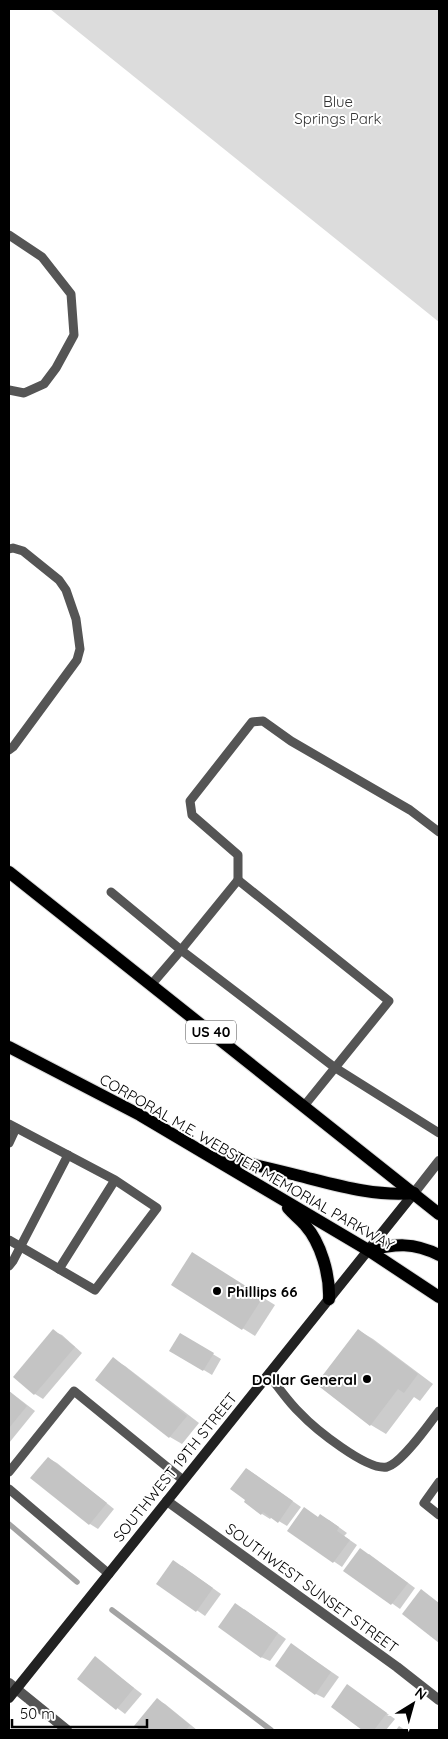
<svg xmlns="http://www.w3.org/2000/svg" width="448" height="1739" font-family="Quicksand,sans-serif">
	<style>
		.green { fill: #dcdcdc }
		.shadow { fill: #0003 }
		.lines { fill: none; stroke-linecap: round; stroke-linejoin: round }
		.stream { stroke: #a3a3a3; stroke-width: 5.5 }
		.building { fill: #c4c4c4 }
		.primary-casing { stroke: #dbdbdb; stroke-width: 14 }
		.lane { stroke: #555; stroke-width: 9 }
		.street { stroke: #555; stroke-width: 10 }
		.secondary { stroke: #222; stroke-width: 10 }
		.primary { stroke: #000; stroke-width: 12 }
		.poi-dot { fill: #000; stroke: #fff; stroke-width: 2 }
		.labels { text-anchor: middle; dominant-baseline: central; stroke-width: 4; stroke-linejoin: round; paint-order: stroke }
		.shield { fill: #fff; stroke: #4c4c4c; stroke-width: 1 }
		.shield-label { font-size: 14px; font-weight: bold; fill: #000 }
		.park-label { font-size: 15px; fill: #333; stroke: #fff }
		.street-label { font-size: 15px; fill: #000; stroke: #fff }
		.poi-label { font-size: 15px; font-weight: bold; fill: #000; stroke: #fff; text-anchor: start }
	</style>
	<rect width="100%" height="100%" fill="#fff"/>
	<path class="green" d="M50,9h389v313z"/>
	<g class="shadow">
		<path d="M204,1261l71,44 -20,31 -82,-51z"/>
		<path d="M358,1330l15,9 60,45 -13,17 -6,-4 -28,37 -15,-9z"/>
		<path d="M53,1331l9,4 20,18 -39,46 -8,-5 -20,-17z"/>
		<path d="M181,1335l40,24 -9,16 -41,-25z"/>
		<path d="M113,1359l12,7 74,57 -17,21 -12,-7 -74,-57z"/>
		<path d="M9,1391l26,20 -26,32z"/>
		<path d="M48,1458l9,5 57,46 -16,20 -8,-5 -58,-46z"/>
		<path d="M247,1469l54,38 -14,19 -15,-9 -2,2 -8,-5 -17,-12z"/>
		<path d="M319,1518l10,2 18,13 -3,3 13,9 -15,22 -53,-36z"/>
		<path d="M369,1554l46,34 -15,21 -55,-39z"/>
		<path d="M182,1566l39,28 -16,22 -47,-33z"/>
		<path d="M244,1609l42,30 -16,22 -9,-4z"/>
		<path d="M300,1650l39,27 -15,21 -8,-4z"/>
		<path d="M95,1658l47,36 -17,20 -46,-35z"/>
		<path d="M348,1686l47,33 -9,11h-22l-32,-24z"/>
		<path d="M157,1700l8,4 32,26h-55l-6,-5z"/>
		<path d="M399,1726l6,4h-9z"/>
	</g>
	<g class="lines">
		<g class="stream">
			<path d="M9,1524l68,58"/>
			<path d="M112,1610l159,120"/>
		</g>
	</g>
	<g class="building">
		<path d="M192,1252l71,45 -21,33 -71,-45z"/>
		<path d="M53,1329l22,18 -41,48 -21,-18z"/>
		<path d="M358,1329l60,45 -14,19 -6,-4 -28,37 -54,-42z"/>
		<path d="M180,1333l34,20 -11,18 -34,-20z"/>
		<path d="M113,1357l74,59 -18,22 -74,-58z"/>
		<path d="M9,1391l18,15 -18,22z"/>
		<path d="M48,1457l59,46 -18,22 -59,-47z"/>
		<path d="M246,1468l47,33 -15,22 -15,-11 -2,3 -17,-13 1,-2 -15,-11z"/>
		<path d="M304,1507l14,10 2,-3 19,13 -2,4 13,9 -17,23 -46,-32z"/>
		<path d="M360,1548l48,35 -17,22 -48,-34z"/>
		<path d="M173,1560l40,28 -17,24 -40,-28z"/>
		<path d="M421,1589l18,14v40l-37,-29z"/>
		<path d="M235,1603l43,30 -17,25 -43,-31z"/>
		<path d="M291,1643l40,29 -16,23 -40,-29z"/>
		<path d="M95,1656l39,32 -18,22 -39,-31z"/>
		<path d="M347,1684l40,29 -13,17h-12l-31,-23z"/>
		<path d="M157,1698l33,27 -4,5h-46l-6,-4z"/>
	</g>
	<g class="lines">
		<g class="primary-casing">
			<g id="primary">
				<path d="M9,872l430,342"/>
				<path d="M9,1047l131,68 228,135 71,47"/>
				<path d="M218,1156c27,7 55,13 82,20 36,9 76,21 114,17"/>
				<path d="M288,1208c5,6 12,11 17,17 16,18 25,50 24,74"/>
				<path d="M368,1250c28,-6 45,-8 71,5"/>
			</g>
		</g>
		<g class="lane">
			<path d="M9,235l33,22 29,37 3,41 -18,33 -12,16 -20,9 -15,-3"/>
			<path d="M9,549l4,-1 10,3 36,29 7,10 10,29 4,30 -3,11 -64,87 -4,3"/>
			<path d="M238,880v-25l-46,-40 -2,-14 62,-79 11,-1 28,20 119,69 29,22"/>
			<path d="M111,892l70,58 57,-70 151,121 -85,105"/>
			<path d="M151,985l30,-35 153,117 105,66"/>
			<path d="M9,1124l106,56 42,28 -62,82 -36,-21 56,-89"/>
			<path d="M9,1143l7,-15"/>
			<path d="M9,1240l50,29"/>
			<path d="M9,1266l4,-5 55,-106"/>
			<path d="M268,1375c11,12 20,27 32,38 14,15 67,58 87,54 15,-4 42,-43 52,-56"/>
			<path d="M9,1472l65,-81 109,89"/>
			<path d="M439,1482l-15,21 15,12"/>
			<path d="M9,1489l100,85"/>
		</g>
		<g class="street">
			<path d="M414,1193l25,-32"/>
			<path d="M167,1501l230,166 42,33"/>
			<path d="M9,1683l58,47"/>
		</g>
		<path class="secondary" d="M9,1698l405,-505"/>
		<use href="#primary" class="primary"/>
	</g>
	<g class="poi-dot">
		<circle cx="217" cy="1291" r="5"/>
		<circle cx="367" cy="1379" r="5"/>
	</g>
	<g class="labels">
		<rect class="shield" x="186" y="1020.5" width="50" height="23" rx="4"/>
		<g class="shield-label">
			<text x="211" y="1032">US 40</text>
		</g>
		<g class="park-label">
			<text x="338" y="101">Blue<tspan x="338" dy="17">Springs Park</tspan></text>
		</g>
		<g class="street-label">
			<text transform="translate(247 1162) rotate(30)">CORPORAL M.E. WEBSTER MEMORIAL PARKWAY</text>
			<text transform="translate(175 1467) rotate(-51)">SOUTHWEST 19TH STREET</text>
			<text transform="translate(312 1588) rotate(36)">SOUTHWEST SUNSET STREET</text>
		</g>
		<g class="poi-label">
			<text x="227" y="1291">Phillips 66</text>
			<text x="357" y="1379" text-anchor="end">Dollar General</text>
		</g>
	</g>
	<rect width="448" height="1739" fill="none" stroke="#000000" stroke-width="20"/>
	<g transform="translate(413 1704) rotate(37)" stroke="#ffffff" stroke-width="4" paint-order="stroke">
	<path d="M0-4L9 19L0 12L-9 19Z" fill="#000000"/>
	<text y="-8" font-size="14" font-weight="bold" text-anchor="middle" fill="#000000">N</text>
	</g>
	<path d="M12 1719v8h135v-8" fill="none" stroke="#000000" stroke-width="2.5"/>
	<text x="20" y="1719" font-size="15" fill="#000000" stroke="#ffffff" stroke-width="4" paint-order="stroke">50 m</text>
</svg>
